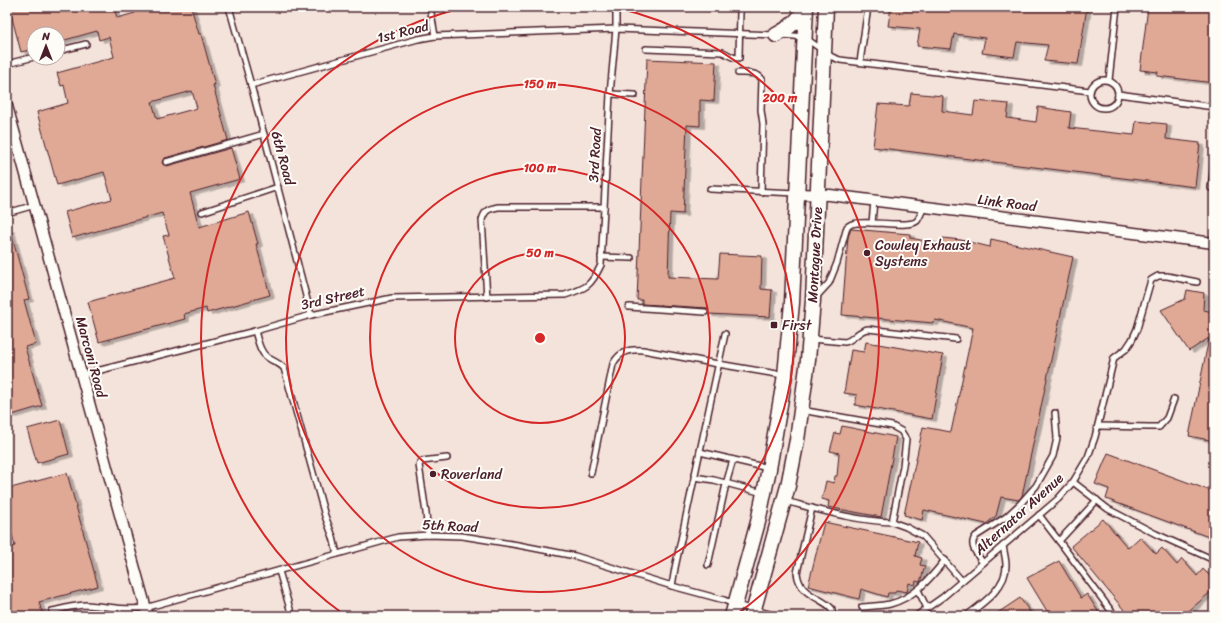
<svg xmlns="http://www.w3.org/2000/svg" width="1221" height="623" font-family="Sriracha,sans-serif">
	<style>
		.built { fill: #f4e3da; fill-rule: evenodd }
		.building { fill: #dfa995; stroke: #4a1f2b; fill-rule: evenodd; filter: url(#shadow) }
		.lines { fill: none; stroke-linecap: round; stroke-linejoin: round }
		.service-casing { stroke: #4a1f2b; stroke-width: 8 }
		.minor-casing { stroke: #4a1f2b; stroke-width: 13 }
		.secondary-casing { stroke: #4a1f2b; stroke-width: 17 }
		.service { stroke: #fdfcf7; stroke-width: 5 }
		.minor { stroke: #fdfcf7; stroke-width: 10 }
		.secondary { stroke: #fdfcf7; stroke-width: 14 }
		.ring { fill: none; stroke: #d62828; stroke-width: 2 }
		.poi-dot { fill: #4a1f2b; stroke: #fdfcf7; stroke-width: 1.5 }
		.labels { text-anchor: middle; dominant-baseline: central; stroke-width: 4; stroke-linejoin: round; paint-order: stroke }
		.street-label { font-size: 14px; fill: #4a1f2b; stroke: #fdfcf7 }
		.poi-label { font-size: 14px; fill: #4a1f2b; stroke: #fdfcf7; text-anchor: start }
		.centre { fill: #d62828; stroke: #fdfcf7; stroke-width: 2 }
		.ring-label { font-size: 12px; text-anchor: middle; font-weight: bold; fill: #d62828; stroke: #fdfcf7; stroke-width: 4; stroke-linejoin: round; paint-order: stroke }
	</style>
	<defs>
		<filter id="shadow"><feDropShadow dx="4.5" dy="2.5" stdDeviation="0" flood-color="#0004"/></filter>
	</defs>
	<rect width="100%" height="100%" fill="#fdfcf7"/>
	<filter id="ink" filterUnits="userSpaceOnUse"><feTurbulence type="fractalNoise" baseFrequency=".025" numOctaves="2"/><feDisplacementMap in="SourceGraphic" scale="8" xChannelSelector="R" yChannelSelector="G"/><feConvolveMatrix kernelMatrix="1 2 1 2 8 2 1 2 1" color-interpolation-filters="sRGB"/></filter>
	<g filter="url(#ink)">
		<path class="built" d="M7,7h1207v609h-1207zM34,34h24v24h-24z"/>
		<g class="building">
			<path d="M9,7h91l1,2 13,-2 3,11 18,-5 -2,-6h58l8,27h2l14,51h-2l15,55 -63,18 -2,2 -1,3 2,2 3,1 64,-18 9,31 -50,14 9,34 50,-15 9,32h-2l14,51 -63,18 -1,-5 -22,6 1,5 -86,23 -11,-40 87,-24 -12,-42 6,-1 -7,-22 -90,25 -7,-26 47,-13 -8,-27 -47,13 -20,-73 31,-9 -4,-18 -3,1 -4,-13 57,-16 -5,-20 -10,3 -2,-9 -39,11v-8h-24v15l-13,3zM192,91l5,17 -40,11 -5,-17z"/>
			<path d="M891,7h196l-9,57 -34,-3 4,-16 -31,-3 -3,15 -32,-4 3,-15 -31,-4 -3,15 -34,-3 3,-17 -32,-3z"/>
			<path d="M1148,7h66v76l-57,-7 1,-4 -18,-2z"/>
			<path d="M647,59l69,3 -2,39 -14,-1v26l-13,-1 -4,89 -13,-1 -2,64 50,2 2,-25 42,2 -1,33 11,1 -2,27 -62,-3v-6l-66,-4v-4h-5z"/>
			<path d="M911,93l32,3 -1,15 31,4 2,-14 34,3 -2,14 29,4 2,-15 33,5 -2,16 65,7 2,-14 31,3 -1,15 34,4 -5,44 -322,-40 5,-43 31,2z"/>
			<path d="M10,229l19,70 -5,1 12,44 -11,3 17,59 -30,9v-1l-5,1v-185z"/>
			<path d="M851,229l59,5v4l32,6 1,-6 18,2 29,7 1,-8 82,18 -51,239 -3,4 -18,-3 -5,19 -10,8 -62,-14 -2,10 -18,-5 19,-88 28,5 22,-104 -38,-8 -1,3 -92,-8 6,-78z"/>
			<path d="M1187,290l17,3 -1,17 11,2v129l-25,-5 20,-98 -20,13 -28,-41 24,-11z"/>
			<path d="M866,342l77,13 -11,64 -77,-14 2,-10 -13,-2 7,-43 13,2z"/>
			<path d="M60,420l9,34 -32,9 -10,-34z"/>
			<path d="M842,426l54,11 -15,80 -53,-10 1,-6 -7,-2 4,-18 8,2 1,-7h2l2,-23 -9,-2 5,-18 5,1z"/>
			<path d="M1108,453l106,39v47l-108,-40 3,-10 -14,-5z"/>
			<path d="M67,473l31,113 -59,16 4,14h-36v-68l8,-2 -8,-29v-28z"/>
			<path d="M1103,519l25,29 12,-11 16,17 6,-6 15,17 5,-6 15,17 6,-7 11,11v9l-31,27h-54l-58,-70z"/>
			<path d="M824,522l94,20 -3,14 7,2 -2,7 5,1 -5,16 -4,-1 -1,4 -6,-2 -2,9 -11,-2 -1,3h-7l-1,4 -26,-8 -2,10 -51,-13z"/>
			<path d="M1059,561l22,37 6,-4 14,22h-51l-23,-38z"/>
			<path d="M1020,598l13,18h-40z"/>
		</g>
		<g class="lines">
			<g class="service-casing">
				<g id="service">
					<path d="M229,7l22,78 60,230"/>
					<path d="M430,7l5,29"/>
					<path d="M783,35l21,2 28,20 8,3 250,31"/>
					<path d="M646,49l76,3c8,2 7,6 17,6l1,-47 2,-4h3"/>
					<path d="M58,51l28,-7"/>
					<path d="M860,62l8,-55"/>
					<path d="M7,64l27,-7"/>
					<path d="M738,73c8,0 19,-1 24,6l-1,31 2,14 -2,68"/>
					<circle cx="1104" cy="94" r="14"/>
					<path d="M1109,80l8,-73"/>
					<path d="M251,85l167,-46 17,-3 181,-7 159,6"/>
					<path d="M610,94l25,1"/>
					<path d="M1118,94l96,13"/>
					<path d="M166,162l98,-28"/>
					<path d="M1211,188l3,-24"/>
					<path d="M710,189l87,4"/>
					<path d="M202,212l76,-25"/>
					<path d="M7,213l28,-8"/>
					<path d="M872,223l2,-22"/>
					<path d="M601,257l30,1"/>
					<path d="M487,297l-5,-77c3,-10 6,-11 16,-13h106"/>
					<path d="M816,297l13,-14 8,-20 10,-36c2,-1 4,-3 5,-3 13,-5 56,5 65,-3 3,-4 5,-10 7,-14"/>
					<path d="M629,307l76,5"/>
					<path d="M255,331c3,10 5,23 15,28 5,3 9,4 14,9l41,148 8,21 4,17"/>
					<path d="M811,339l34,3c9,-2 13,-12 23,-13l88,10"/>
					<path d="M81,375l174,-44 56,-16 81,-17 173,-3c22,-7 26,-9 36,-30l9,-171 6,-65v-22"/>
					<path d="M1098,426l51,1h10l8,-9 7,-19"/>
					<path d="M700,452l68,16"/>
					<path d="M591,473l22,-109c7,-13 16,-15 30,-14l75,14 65,11"/>
					<path d="M694,477l20,3 49,13"/>
					<path d="M1073,482l35,27 48,25 58,26"/>
					<path d="M1097,500l-38,41 56,75"/>
					<path d="M785,501c35,9 71,20 107,21l11,-56 3,-27 -5,-8 -9,-5 -91,-16"/>
					<path d="M812,508l-15,65c2,15 10,20 23,27 5,3 9,5 12,9v7"/>
					<path d="M1039,515l20,26"/>
					<path d="M892,522l14,5 17,9 39,45"/>
					<path d="M428,535l-2,-22 -7,-48 3,-4 25,-3"/>
					<path d="M983,563c-6,-9 -15,-18 -7,-27l30,-19 15,-14 15,-17 17,-30 4,-18 -2,-25"/>
					<path d="M708,565l18,-81 7,-24"/>
					<path d="M279,571l13,45"/>
					<path d="M672,586l3,-18 50,-234"/>
					<path d="M918,590l9,18"/>
					<path d="M862,607c9,-1 19,-1 28,-3 24,-6 40,-25 55,-44"/>
					<path d="M52,611c11,-2 23,-6 34,-6 20,1 39,6 59,3l253,-71 30,-2 34,1 56,9 57,11 97,30 52,14 12,5 41,11"/>
					<path d="M916,616l27,-19 115,-98 15,-17 15,-25 7,-20 19,-79 12,-9 6,-9 5,-11 14,-49 7,-4h9l30,6"/>
					<path d="M966,616c16,-12 41,-29 40,-51 0,-6 -2,-13 -3,-19"/>
				</g>
			</g>
			<g class="minor-casing">
				<g id="minor">
					<path d="M7,106l141,510"/>
					<path d="M797,194l33,1 384,48"/>
				</g>
			</g>
			<g class="secondary-casing">
				<g id="secondary">
					<path d="M776,35c13,-7 23,-14 29,-28"/>
					<path d="M732,616l26,-94 11,-53 16,-94 7,-72 14,-296"/>
					<path d="M752,616l36,-130 9,-46 11,-80 5,-60 13,-293"/>
				</g>
			</g>
			<use href="#service" class="service"/>
			<use href="#minor" class="minor"/>
			<use href="#secondary" class="secondary"/>
		</g>
	</g>
	<g class="ring">
		<circle cx="540" cy="338" r="85"/>
		<circle cx="540" cy="338" r="170"/>
		<circle cx="540" cy="338" r="254"/>
		<path d="M346 616A339 339 0 0 1 467 7M613 7A339 339 0 0 1 734 616"/>
	</g>
	<g class="poi-dot">
		<circle cx="867" cy="253" r="4"/>
		<rect x="770" y="321" width="8" height="8" rx="2"/>
		<circle cx="433" cy="474" r="4"/>
	</g>
	<g class="labels">
		<g class="street-label">
			<text transform="translate(403 32) rotate(-14)">1st Road</text>
			<text transform="translate(595 155) rotate(-87)">3rd Road</text>
			<text transform="translate(283 158) rotate(75)">6th Road</text>
			<text transform="translate(1007 203) rotate(7)">Link Road</text>
			<text transform="translate(815 255) rotate(-87)">Montague Drive</text>
			<text transform="translate(333 298) rotate(-13)">3rd Street</text>
			<text transform="translate(91 357) rotate(75)">Marconi Road</text>
			<text transform="translate(1019 514) rotate(-42)">Alternator Avenue</text>
			<text transform="translate(450 526) rotate(3)">5th Road</text>
		</g>
		<g class="poi-label">
			<text x="875" y="245">Cowley Exhaust<tspan x="875" dy="16">Systems</tspan></text>
			<text x="782" y="325">First</text>
			<text x="441" y="474">Roverland</text>
		</g>
	</g>
	<circle cx="540" cy="338" r="6" class="centre"/>
	<g class="ring-label">
		<text x="540" y="88">150 m</text>
		<text x="780" y="102">200 m</text>
		<text x="540" y="172">100 m</text>
		<text x="540" y="257">50 m</text>
	</g>
	<rect width="1221" height="623" fill="none" stroke="#fdfcf7" stroke-width="24"/>
	<rect x="12" y="12" width="1197" height="599" fill="none" stroke="#4a1f2b" stroke-width="1.5" filter="url(#ink)"/>
	<g transform="translate(46 46)"><circle r="19" fill="#fdfcf7" stroke="#b5a4a5"/>
	<path d="M0-3L7 15L0 10L-7 15Z" fill="#4a1f2b"/>
	<text y="-6" font-size="11" font-weight="bold" text-anchor="middle" fill="#4a1f2b">N</text>
	</g>
</svg>
